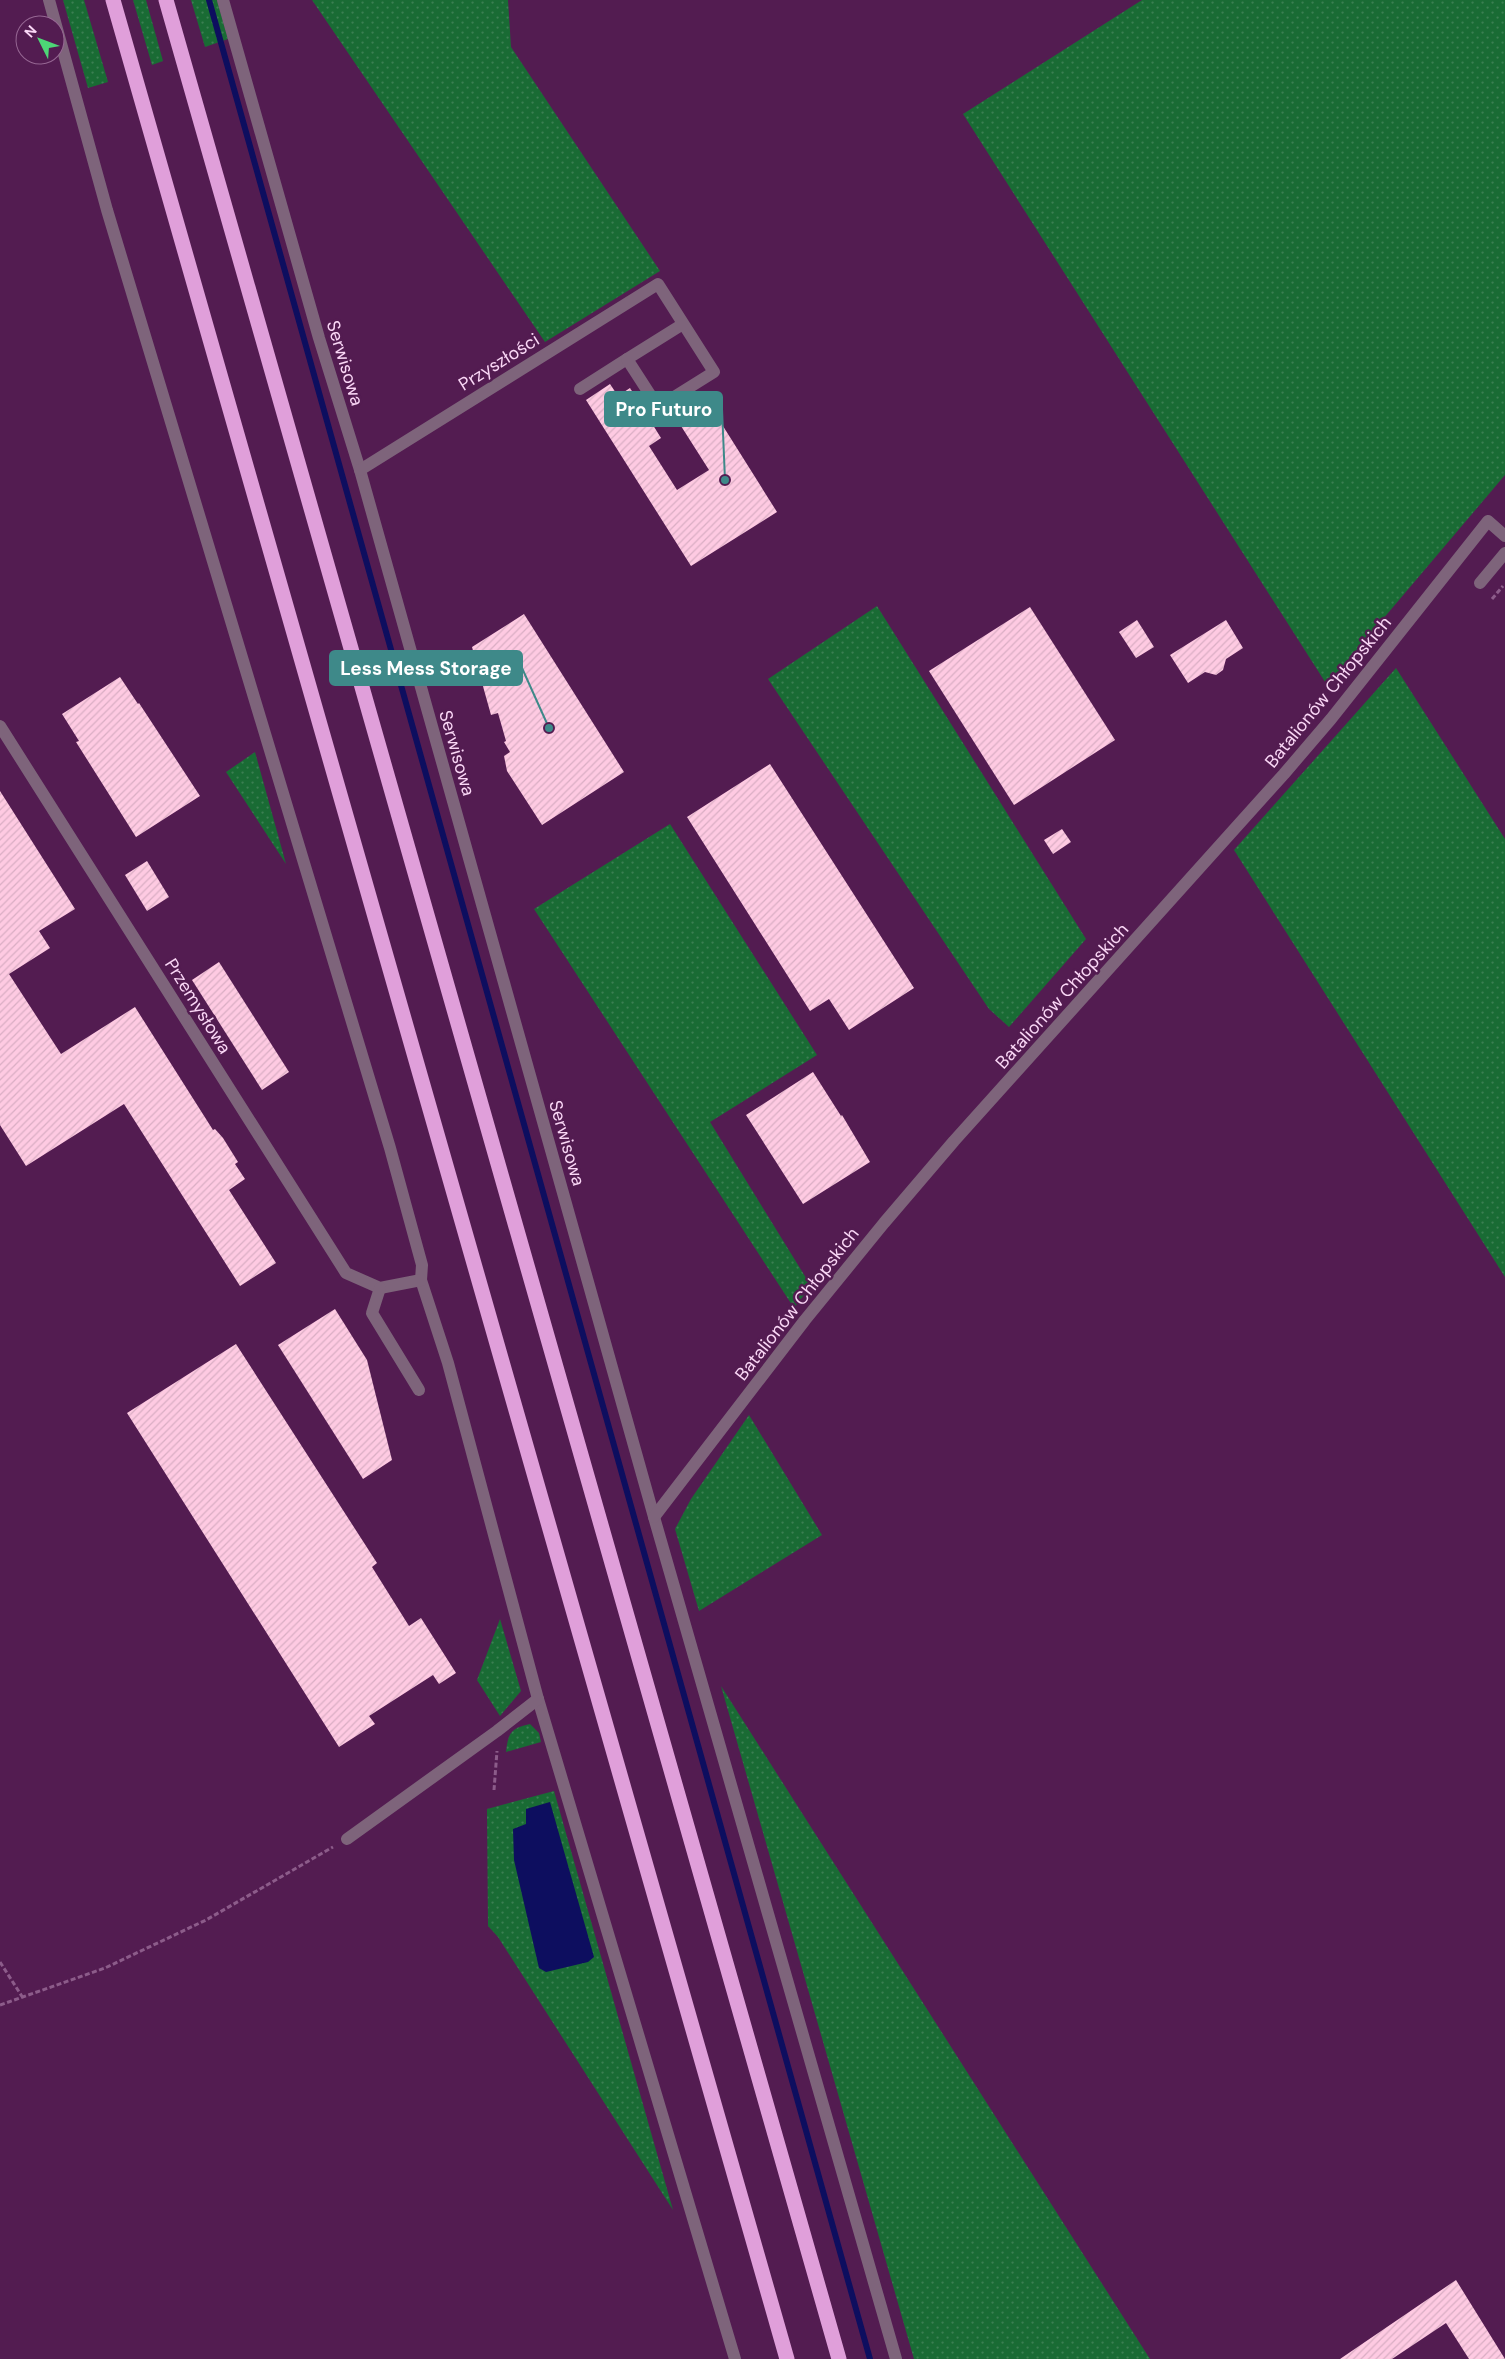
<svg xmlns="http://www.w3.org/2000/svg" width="1505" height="2359" font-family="'DM Sans',sans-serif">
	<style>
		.grass { fill: url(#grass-dots) }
		.water { fill: #0d0e5f }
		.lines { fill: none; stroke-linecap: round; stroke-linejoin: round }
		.stream { stroke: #0d0e5f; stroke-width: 6 }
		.building { fill: url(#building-hatch) }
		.path { stroke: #8c5c8a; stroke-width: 3; stroke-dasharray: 5 2.5; stroke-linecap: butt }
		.minor { stroke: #7e647b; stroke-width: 12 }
		.highway { stroke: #e09fda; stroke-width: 15 }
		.labels { text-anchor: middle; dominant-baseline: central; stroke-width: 5; stroke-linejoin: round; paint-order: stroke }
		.street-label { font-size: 18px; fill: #fad7f6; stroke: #531c51 }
		.leader { fill: none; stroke: #3e8989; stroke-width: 2 }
		.callout-dot { fill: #3e8989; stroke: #531c51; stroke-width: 2 }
		.callout { fill: #3e8989; stroke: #3e8989; stroke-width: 2 }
		.callout-label { font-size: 19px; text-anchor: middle; font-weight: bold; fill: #fff }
	</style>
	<defs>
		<pattern id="grass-dots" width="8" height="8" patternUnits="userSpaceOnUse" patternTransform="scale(1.25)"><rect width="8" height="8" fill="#196b34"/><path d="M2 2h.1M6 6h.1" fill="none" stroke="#3b7f52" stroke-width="1.8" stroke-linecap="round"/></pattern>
		<pattern id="building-hatch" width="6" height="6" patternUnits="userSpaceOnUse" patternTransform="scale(1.25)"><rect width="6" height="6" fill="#fecae2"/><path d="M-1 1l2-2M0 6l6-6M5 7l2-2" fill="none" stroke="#daaec4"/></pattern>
	</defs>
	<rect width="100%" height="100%" fill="#531c51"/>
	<g class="grass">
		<path d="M63,0h21l24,82 -20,6z"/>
		<path d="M133,0h13l17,61 -11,4z"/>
		<path d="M191,0h26l11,39 -23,8z"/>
		<path d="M312,0h196l3,47 149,224 -115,71z"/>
		<path d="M1142,0h363v475l-178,210 -364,-571z"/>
		<path d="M877,606l209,333 -77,88 -20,-18 -221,-330z"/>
		<path d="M1396,668l109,171v438l-271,-427z"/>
		<path d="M255,752l31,112 -60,-92z"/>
		<path d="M670,824l147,231 -107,67 101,164 -17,22 -260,-399z"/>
		<path d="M749,1415l73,120 -123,76 -24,-82 16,-30z"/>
		<path d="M500,1619l21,72 -21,25 -23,-36z"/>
		<path d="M721,1686l429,673h-236z"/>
		<path d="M530,1724l9,9 2,9 -35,10c2,-19 5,-24 24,-28z"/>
		<path d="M554,1791l119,419 -175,-273 -10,-11 -1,-117z"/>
	</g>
	<path class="water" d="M550,1802l44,155 -6,5 -42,10 -7,-4 -25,-108 -1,-31 13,-5v-15z"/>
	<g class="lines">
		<path class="stream" d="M209,0l661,2359"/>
	</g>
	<g class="building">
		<path d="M610,384l8,12 12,-8 31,50 -12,8 28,44 32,-20 -28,-44 30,-19 66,105 -86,54 -105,-166z"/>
		<path d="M1030,607l85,133 -101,65 -85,-134z"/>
		<path d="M524,614l100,158 -82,53 -35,-54 -3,-15 6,-4 -6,-10 2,-1 -8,-28 -7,2 -19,-68z"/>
		<path d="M1137,620l17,27 -18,11 -17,-26z"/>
		<path d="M1226,620l17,28 -17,11 -3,11 -7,5 -11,-3 -17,11 -18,-28z"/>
		<path d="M120,677l18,27 1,-1 61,93 -64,41 -60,-95 3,-1 -17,-27z"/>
		<path d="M770,764l144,224 -65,42 -20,-31 -19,12 -123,-194z"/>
		<path d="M0,791l75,118 -36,22 11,17 -41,26 52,80 74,-47 78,123 2,-1 8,9 15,24 -3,2 10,15 -16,11 47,73 -36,23 -116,-182 -98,62 -26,-41z"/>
		<path d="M1062,829l9,13 -18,12 -9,-14z"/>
		<path d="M147,861l22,36 -22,14 -22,-36z"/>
		<path d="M219,962l70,110 -27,18 -70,-110z"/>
		<path d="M813,1072l28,44 1,-1 28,47 -67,42 -57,-89z"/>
		<path d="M335,1309l32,51 25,100 -29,19 -85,-134z"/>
		<path d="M236,1344l141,219 -5,4 37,59 12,-8 35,55 -17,11 -6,-9 -64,41 6,8 -36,23 -212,-334z"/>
		<path d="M1456,2280l49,79h-36l-23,-36 -54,36h-52z"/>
	</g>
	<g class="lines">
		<g class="path">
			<path d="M1492,599l11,-13"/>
			<path d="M494,1790l3,-39"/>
			<path d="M0,1962l23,36"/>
			<path d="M0,2005l105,-37 101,-48 127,-73"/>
		</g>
		<g class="minor">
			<path d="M49,0l58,210 283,938 32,117 -1,15 27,83 90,336 197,660"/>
			<path d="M223,0l96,338 41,132 294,1047 242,842"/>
			<path d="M580,389l47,-30"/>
			<path d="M360,470l298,-186 56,88 -56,35 -31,-48 56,-35"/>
			<path d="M1480,583l25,-30"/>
			<path d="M0,726l346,547 34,15 41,-8"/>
			<path d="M380,1288l-8,25 47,77"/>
			<path d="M654,1517l151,-197 79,-97 70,-82 330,-367 47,-55 157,-198 17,15"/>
			<path d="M347,1839l150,-108 41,-32"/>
		</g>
		<g class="highway">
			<path d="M113,0l674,2359"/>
			<path d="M166,0l673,2359"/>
		</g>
	</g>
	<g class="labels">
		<g class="street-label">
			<text transform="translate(499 362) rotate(-32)">Przyszłości</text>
			<text transform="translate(345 363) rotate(73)">Serwisowa</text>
			<text transform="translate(1328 692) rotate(-51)">Batalionów Chłopskich</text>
			<text transform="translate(457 753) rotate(74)">Serwisowa</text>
			<text transform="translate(1062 996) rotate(-48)">Batalionów Chłopskich</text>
			<text transform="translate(198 1006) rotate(58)">Przemysłowa</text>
			<text transform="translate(567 1143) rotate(74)">Serwisowa</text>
			<text transform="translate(797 1304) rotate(-52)">Batalionów Chłopskich</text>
		</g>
	</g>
	<path class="leader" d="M725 480L722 409M549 728L522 668"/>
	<g class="callout-dot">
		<circle cx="725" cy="480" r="5"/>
		<circle cx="549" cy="728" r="5"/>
	</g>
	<g class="callout">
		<rect x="605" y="392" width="117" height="34" rx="5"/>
		<rect x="330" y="651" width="192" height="34" rx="5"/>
	</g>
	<g class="callout-label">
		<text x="664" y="416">Pro Futuro</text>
		<text x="426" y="675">Less Mess Storage</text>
	</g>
	<g transform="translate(40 40) rotate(312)"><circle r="24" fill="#531c51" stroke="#966793"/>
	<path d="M0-4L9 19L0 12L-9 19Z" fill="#4dd676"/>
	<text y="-8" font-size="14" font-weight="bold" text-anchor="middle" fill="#fad7f6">N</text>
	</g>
</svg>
